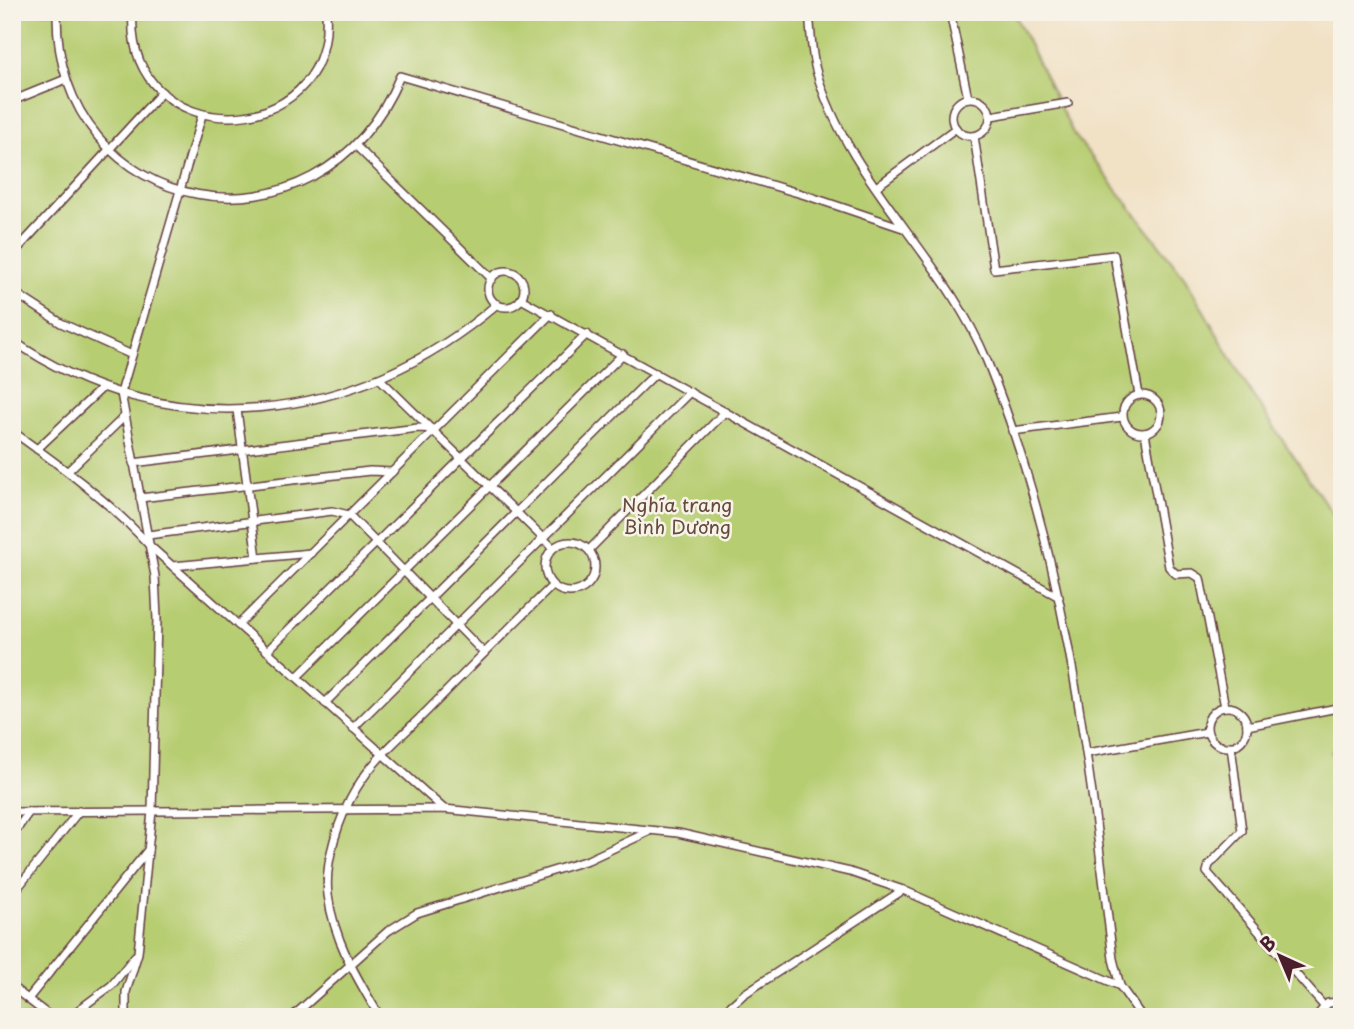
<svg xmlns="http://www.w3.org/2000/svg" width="1354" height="1029" font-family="'Playpen Sans',sans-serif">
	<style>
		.green { fill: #b7cd72; stroke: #80764e; stroke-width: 2 }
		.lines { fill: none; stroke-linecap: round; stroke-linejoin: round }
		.lane-casing { stroke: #633c42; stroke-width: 10 }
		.lane { stroke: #fff; stroke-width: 7 }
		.labels { text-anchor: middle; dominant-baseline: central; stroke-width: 5; stroke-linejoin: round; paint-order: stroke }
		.park-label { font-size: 19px; fill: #654a3d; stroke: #f7f3e8 }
	</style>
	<rect width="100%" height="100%" fill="#f7f3e8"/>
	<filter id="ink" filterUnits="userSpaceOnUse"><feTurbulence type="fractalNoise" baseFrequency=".0143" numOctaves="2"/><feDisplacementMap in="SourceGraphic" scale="14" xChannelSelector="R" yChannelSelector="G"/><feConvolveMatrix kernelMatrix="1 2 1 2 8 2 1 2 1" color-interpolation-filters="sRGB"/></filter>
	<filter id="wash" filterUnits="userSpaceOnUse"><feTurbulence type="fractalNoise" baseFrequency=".00686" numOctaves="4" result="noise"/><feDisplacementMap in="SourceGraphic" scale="28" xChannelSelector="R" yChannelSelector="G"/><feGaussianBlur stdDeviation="1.57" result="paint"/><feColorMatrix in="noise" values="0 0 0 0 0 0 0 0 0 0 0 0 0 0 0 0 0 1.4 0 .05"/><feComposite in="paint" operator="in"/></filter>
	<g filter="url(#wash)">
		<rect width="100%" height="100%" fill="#f1e1c5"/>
		<path class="green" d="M12,12h1001l60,121 112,145 66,115 91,135v215l-11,9 11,12v253h-1330z"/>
	</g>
	<g filter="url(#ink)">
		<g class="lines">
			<g class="lane-casing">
				<g id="lane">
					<path d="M57,12c-2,209 263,256 343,64l405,119 98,33"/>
					<path d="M133,12c-10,141 203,139 193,0"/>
					<path d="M809,12c2,19 2,40 7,58 31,111 128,186 171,291 78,190 101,395 126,598l7,27 22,31"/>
					<path d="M950,12l18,86"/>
					<circle cx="971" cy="117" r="19"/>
					<path d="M12,101l54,-22"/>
					<path d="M991,116l77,-13"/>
					<path d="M974,136l20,133 120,-14 25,140"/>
					<path d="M356,146l136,133"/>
					<path d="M876,187l80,-59"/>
					<path d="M12,255l150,-163"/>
					<circle cx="506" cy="289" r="18"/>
					<path d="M12,291l49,32 71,32"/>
					<path d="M521,299l538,298"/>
					<path d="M12,340c154,107 346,85 485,-36"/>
					<path d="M380,379l173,169"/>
					<circle cx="1142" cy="414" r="19"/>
					<path d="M237,410l20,148"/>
					<path d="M12,431c49,35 97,70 138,115l294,263"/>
					<path d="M1012,431l110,-14"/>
					<path d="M1145,433l24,134 7,7 16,-1 8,5 25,129"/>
					<path d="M37,449l65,-61"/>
					<path d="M133,463l285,-35 17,1"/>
					<path d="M68,471l56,-54"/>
					<path d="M140,498l230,-27 22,1"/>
					<path d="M148,535l184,-24 17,4 135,138"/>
					<circle cx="570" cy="567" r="25"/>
					<path d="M589,550l136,-138"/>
					<path d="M173,566l138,-13"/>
					<path d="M238,625l313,-311"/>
					<path d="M267,651l320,-317"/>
					<path d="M297,677l326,-323"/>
					<path d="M325,703l331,-330"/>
					<circle cx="1227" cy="727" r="20"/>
					<path d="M1247,726l95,-19"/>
					<path d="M353,728l337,-336"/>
					<path d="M1231,746l11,85 -33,34 -2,7 116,133"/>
					<path d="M1087,753l120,-21"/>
					<path d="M12,812l432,-3 234,24 172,39 53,18 217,96"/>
					<path d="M12,836l17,-24"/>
					<path d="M12,895l67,-84"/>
					<path d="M12,987l39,30"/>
					<path d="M28,999l120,-149"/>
					<path d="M69,1017l43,-32 23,-29"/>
					<path d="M126,1017v-25l12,-39 14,-142 5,-192 -2,-43 -34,-183 81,-278"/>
					<path d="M292,1017l96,-86 29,-18 171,-53 60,-28"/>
					<path d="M380,1017c-23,-39 -46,-76 -52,-122 -4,-33 11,-78 28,-106 18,-31 47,-54 72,-79 41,-42 82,-83 124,-124"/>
					<path d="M718,1017l26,-23 159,-104"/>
					<path d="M1316,1017l12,-14 14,-1"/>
				</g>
			</g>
			<use href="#lane" class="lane"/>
		</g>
	</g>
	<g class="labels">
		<g class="park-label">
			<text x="677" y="504">Nghĩa trang<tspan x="677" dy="22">Bình Dương</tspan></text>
		</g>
	</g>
	<rect width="1354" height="1029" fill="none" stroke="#f7f3e8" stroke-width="42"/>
	<g transform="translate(1280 956) rotate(316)" stroke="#f7f3e8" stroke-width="5" paint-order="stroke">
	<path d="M0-5L12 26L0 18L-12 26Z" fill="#4a1f2b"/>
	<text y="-10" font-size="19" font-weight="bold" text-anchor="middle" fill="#4a1f2b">B</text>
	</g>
</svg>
